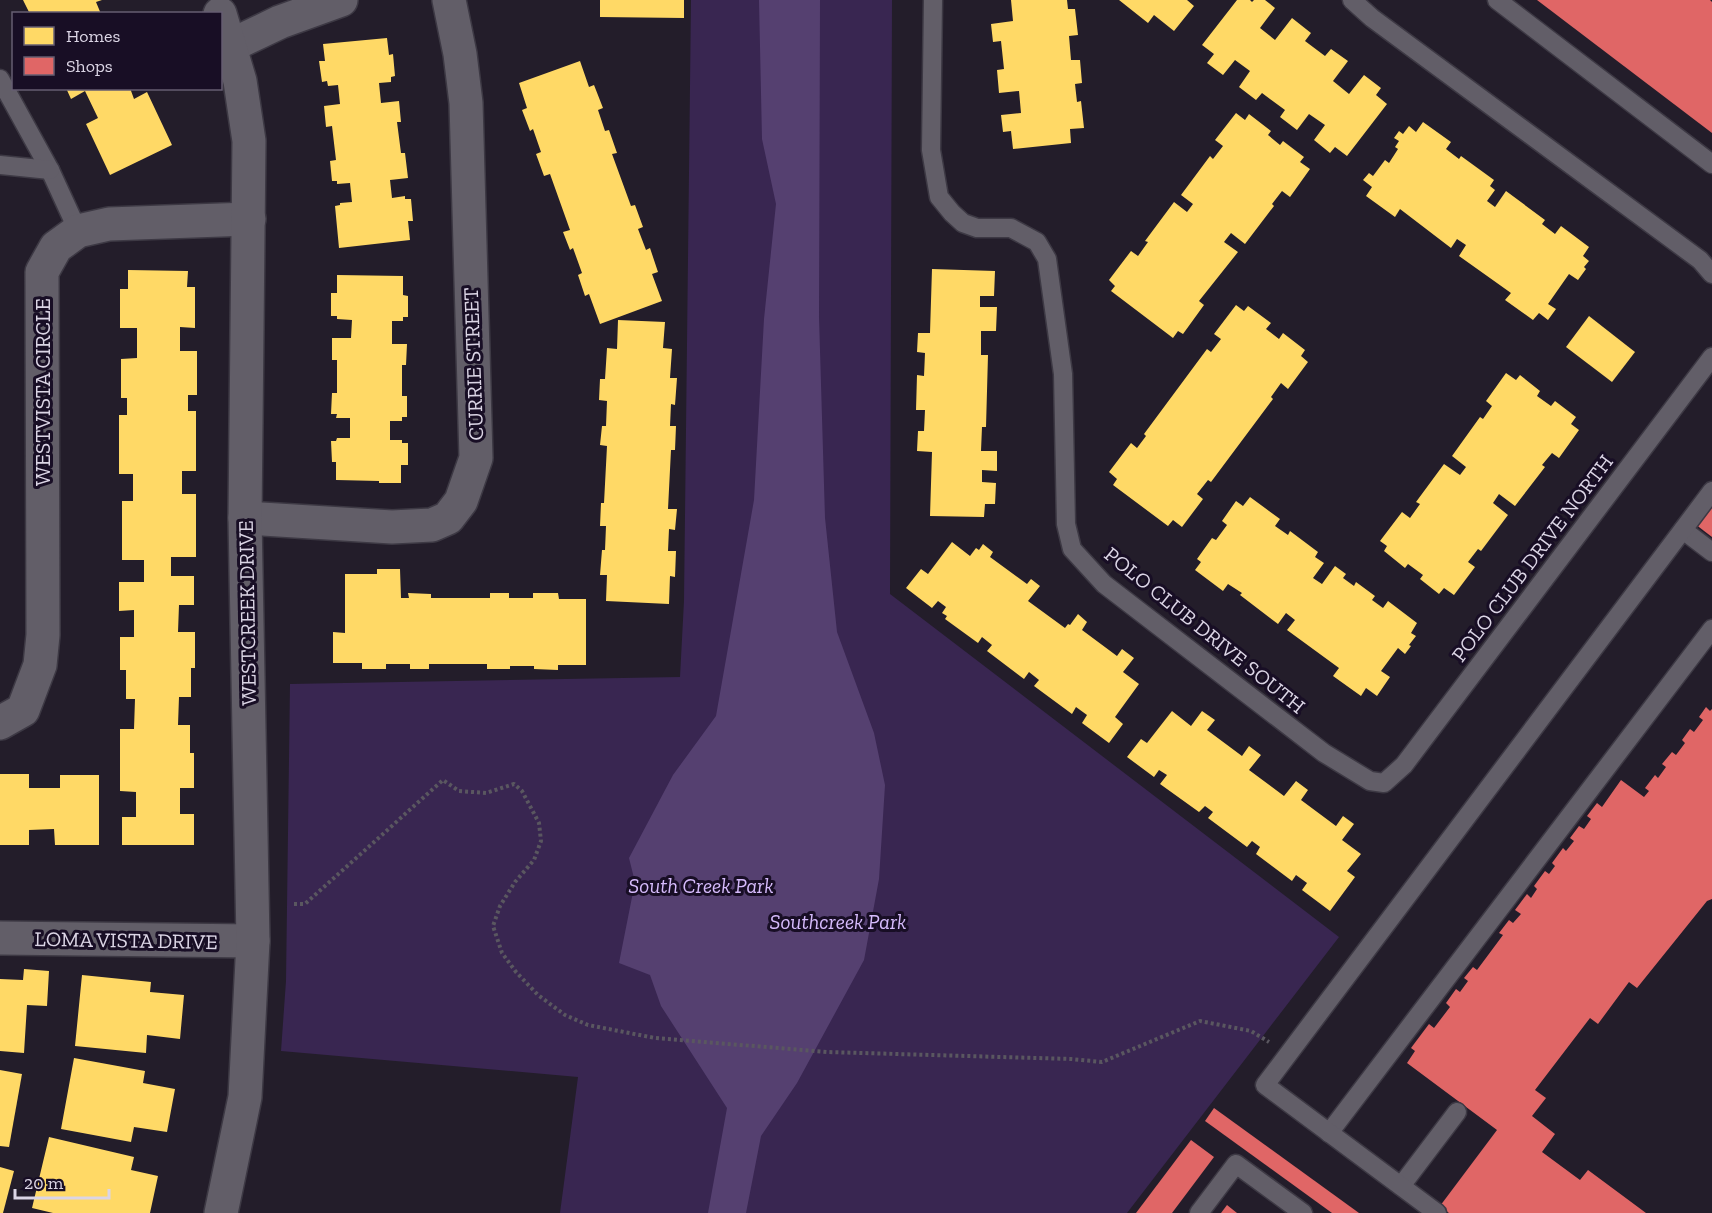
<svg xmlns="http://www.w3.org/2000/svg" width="1712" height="1213" font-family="'Zilla Slab',serif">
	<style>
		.green { fill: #392651 }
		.water { fill: #554070 }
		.homes { fill: #ffd966 }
		.shops { fill: #e06666 }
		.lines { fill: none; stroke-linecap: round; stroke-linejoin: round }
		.lane-casing { stroke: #3d3944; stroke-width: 21 }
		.street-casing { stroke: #3d3944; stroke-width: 36 }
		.secondary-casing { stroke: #3d3944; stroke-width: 36 }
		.path { stroke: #5a5760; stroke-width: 4; stroke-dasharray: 3 3; stroke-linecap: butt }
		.lane { stroke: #625e68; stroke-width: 18 }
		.street { stroke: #625e68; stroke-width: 33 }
		.secondary { stroke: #625e68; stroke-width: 33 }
		.labels { text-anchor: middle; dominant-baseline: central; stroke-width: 6; stroke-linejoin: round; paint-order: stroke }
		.street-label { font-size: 21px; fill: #dbd5e5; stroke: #180e25 }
		.park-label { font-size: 21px; font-style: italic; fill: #d6bbfc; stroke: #180e25 }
	</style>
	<rect width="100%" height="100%" fill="#231d2a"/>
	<path class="green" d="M691,0h201l-2,594 449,343 -212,276h-567l18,-136 -297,-26 5,-70 4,-297 390,-7 4,-76z"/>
	<path class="water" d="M759,0h61l-1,317 6,201 12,114 37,101 11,52 -6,94 -15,81 -67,123 -36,53 -15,77h-38l19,-105 -66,-102 -11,-31 -31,-12 16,-81 -6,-24 44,-83 43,-59 38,-216 10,-181 12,-115 -14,-65z"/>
	<g class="homes">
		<path d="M23,0h79l-6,2 5,12h-71z"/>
		<path d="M600,0h84v18l-84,-1z"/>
		<path d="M1011,0h56l1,9h7l3,26 -9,1 2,24h9l2,23 -7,1 2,18 4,-1 3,27 -14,1 1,14 -58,6 -2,-18 -8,1 -2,-17 20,-2 -2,-22 -20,2 -2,-23 7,-1 -3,-28 -8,1 -2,-18 22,-3z"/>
		<path d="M1119,0h68l7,6 -20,25 -20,-16 -6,8z"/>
		<path d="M1237,0h13l2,2 2,-2h11l10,8 -15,20 15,12 17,-22 19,15 -6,8 20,15 6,-7 17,12 -15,20 16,13 15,-19 17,13 -5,7 11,9 -40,52 -12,-9 -5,6 -16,-13 11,-15 -16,-11 -12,16 -17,-13 5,-7 -23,-17 -6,7 -17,-13 11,-16 -15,-11 -12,15 -16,-12 7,-9 -12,-9z"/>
		<path d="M387,38l2,17 4,-1 2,22 -4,1v5l-12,1 2,20 18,-2 2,21h-4l4,31h4l3,25 -18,2 2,18 13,-2v3h6l2,22h-5l2,19 -71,8 -4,-42 5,-1v-2l12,-1 -2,-19 -13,1v-3h-5l-2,-20 6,-1 -4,-34 -6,1 -2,-21 16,-2 -2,-19 -10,1 -1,-5 -5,1 -3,-21h6l-2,-17z"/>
		<path d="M580,61l9,26 5,-2 9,23 -5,2 7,21 4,-1 8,23 -5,1 19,52 4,-1 8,22 -5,2 8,21 4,-2 8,24 -6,2 10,27 -62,23 -11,-30 -4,2 -7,-21 4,-2 -9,-25 -3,2 -7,-18 7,-2 -20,-56 -6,2 -8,-22 5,-2 -8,-23 -3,2 -8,-21 5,-2 -8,-25z"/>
		<path d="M66,88h64l4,11 13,-7 25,53 -62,30 -24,-51 12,-6 -13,-27 -14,8z"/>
		<path d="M1236,113l9,7 4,-6 22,17 -3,4 12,10 3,-4 21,16 -4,5 10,7 -20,28 -8,-6 -10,13 2,2 -29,38 -14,-11 -7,9 14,10 -39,49 5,4 -21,29 -5,-3 -5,7 -62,-47 4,-5 -6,-6 22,-29 7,5 10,-14 -3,-1 29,-39 13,10 6,-8 -12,-9 29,-39 3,3 10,-13 -8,-6z"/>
		<path d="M1423,122l28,20 -5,7 13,10 2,-3 33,24 -4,6 5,4 -8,11 8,6 11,-16 39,29 -3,4 13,10 6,-8 28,21 -6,9 6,5 -5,6 2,2 -8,11 -9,-6 -21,30 8,5 -8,11 -9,-7 -6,7 -28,-20 6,-7 -52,-37 7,-11 -9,-6 -6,9 -51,-39 -5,8 -29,-21 6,-9 -9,-7 6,-7 4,3 12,-16 4,3 9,-14 -3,-2 4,-6 -5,-3 5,-7 4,3 6,-8 7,6z"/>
		<path d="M932,269l63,2 -1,25h-14v11h17l-1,24h-15v24h7l-2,72h-4l-1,24h16v20l-15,-1v12l14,1 -1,21h-10l-1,13 -54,-1 2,-64 -15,-1 1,-20h6l1,-21h-9l1,-35 7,1 1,-23 -8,-1 1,-19h12z"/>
		<path d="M128,270l60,1 -1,16h8v41l-15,-1v24h17v44h-9v16h8v60h-14v23h14v63h-25v19h23v29h-15l-1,27h17v36h-4v29h-12l-1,28h12v28h4v35h-14v26h14v31h-72v-28h14v-25l-16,-1v-62h14l1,-30h-9v-29h-6v-33h14v-27l-15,1v-29h25v-22h-22v-59h11v-27h-14v-59h8v-17h-6v-39l16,-1v-30h-17v-39h8z"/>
		<path d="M337,275l66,1v19l5,1v21h-5v4h-11v23h15l-1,21h-4v31h5v21h-5v4h-12v19h12v3h6v22h-7v18h-22v-2l-43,-1v-18h-4l-1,-21h5l1,-3h13v-20h-14l1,-4h-6l1,-21h5v-33h-5v-22h19l1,-18 -15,-1v-3h-6v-23h6z"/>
		<path d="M1236,305l8,6 4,-5 23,17 -5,6 13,10 4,-6 22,17 -4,6 7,6 -20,27 -7,-6 -10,14 2,2 -62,83 -3,-2 -11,14 6,5 -21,28 -9,-7 -5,6 -55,-41 4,-6 -8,-7 22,-29 6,5 9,-12 -2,-2 63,-85 4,3 10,-13 -7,-5z"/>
		<path d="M1589,316l46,36 -23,30 -46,-35z"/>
		<path d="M618,320l47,2 -2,26 9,1 -2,29h7l-2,27 -4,-1 -1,22h6l-1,24h-4l-3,59h9l-2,21 -6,-1 -1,22h8l-1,26 -5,-1 -1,28 -63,-3 1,-26h-7l2,-25h3l1,-24h-6l1,-23h3l3,-57 -7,-1 2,-19h4l1,-25 -8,-1 1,-21h5l2,-31 10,1z"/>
		<path d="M1506,373l10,7 4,-5 20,16 -3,5 14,10 4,-5 21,16 -5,7 8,6 -20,28 -7,-5 -10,12 3,2 -30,39 -16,-12 -6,9 15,12 -27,36 -3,-2 -10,13 7,5 -21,28 -10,-7 -5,6 -19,-15 3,-4 -15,-11 -3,4 -21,-17 3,-5 -7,-5 22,-29 8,6 10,-14 -4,-2 28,-38 16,11 6,-8 -14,-11 28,-39 3,2 9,-13 -6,-5z"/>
		<path d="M1250,497l30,22 -5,7 13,9 2,-4 28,21 -3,5 9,6 -11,15 9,6 13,-18 11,8 -3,4 11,8 2,-4 19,14 -3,4 11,8 5,-7 29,22 -6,10 5,3 -7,9 2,1 -6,8 -7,-6 -17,23 9,6 -13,19 -11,-8 -5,8 -28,-20 6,-8 -52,-38 8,-10 -9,-7 -8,11 -38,-29 2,-2 -14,-9 -5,7 -28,-21 6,-8 -4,-3 15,-21 4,2 11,-15 -5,-4 14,-20 7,5z"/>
		<path d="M952,542l18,14 6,-8 3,2 4,-6 10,8 -3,5 37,27 4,-5 9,7 -12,15 37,27 3,-4 2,1 8,-11 9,8 -5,8 35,26 5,-7 12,9 -11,14 16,12 -24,33 8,7 -14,19 -27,-20 5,-8 -11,-8 -4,7 -38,-28 5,-6 -10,-8 -5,7 -37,-28 5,-6 -10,-8 -4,6 -33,-24 2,-3 -5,-3 4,-6 -8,-6 -6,7 -26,-20 15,-19 7,5z"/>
		<path d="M377,569h23l1,29h8l-1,-5 23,1v4h59v-5h19v5h24v-5h25l1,6h27v66h-28v5l-24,-1v-3h-24v3h-23v-5h-58v5h-19v-5h-24v5h-24v-6h-29v-31l12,1v-59h32z"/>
		<path d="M1172,711l19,15 11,-15 13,9 -8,10 35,26 7,-10 12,9 -12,15 35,26 12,-15 12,9 -7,10 35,26 7,-10 11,8 -12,16 19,14 -14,17 8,6 -25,34 -28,-21 5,-7 -11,-8 -4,6 -36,-27 4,-7 -8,-6 -5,6 -39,-29 5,-6 -8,-6 -6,6 -39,-28 7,-9 -8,-5 -5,7 -27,-20 14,-18 6,4z"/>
		<path d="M0,774h29v14h31v-13h39v70h-44l-1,-16 -25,1v15h-29z"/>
		<path d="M24,969l25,2 -2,35 -20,-1 -3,48 -24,-2v-72l23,1z"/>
		<path d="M82,975l69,7 -1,10 34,3 -4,44 -33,-4 -1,18 -71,-7z"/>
		<path d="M74,1058l71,13 -2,12 32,6 -8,43 -33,-5 -3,15 -70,-13z"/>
		<path d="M0,1070l22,4 -13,73 -9,-1z"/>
		<path d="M49,1137l85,20 -3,13 27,6 -8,37h-97l-21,-5z"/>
		<path d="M0,1167l14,4 -11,42h-3z"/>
	</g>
	<g class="shops">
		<path d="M1537,0h173l2,2v131z"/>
		<path d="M1712,501v36l-17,-13z"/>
		<path d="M1706,707l4,4 2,-2v190l-5,2 -70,87 -8,-6 -31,42 -8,-6 -55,72 11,8 -14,18 23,18 -13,18 38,28 8,-10 58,43h-197l-9,-7 57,-76 -90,-67 8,-12 -4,-3 18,-24 5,4 16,-21 -4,-4 10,-14 4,3 8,-11 -4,-3 9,-11 4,3 26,-35 -4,-2 10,-13 4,3 8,-9 -6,-4 12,-16 4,4 6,-9 -3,-3 11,-15 4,3 6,-8 -3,-3 11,-15 3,3 8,-10 -4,-3 9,-12 5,3 7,-10 -4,-3 10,-13 5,4 19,-27 23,17 5,-6 -4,-3 10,-13 3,3 8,-11 -4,-3 10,-12 4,3 9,-12 -3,-3 8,-11 4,3 9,-12 -4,-3z"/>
		<path d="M1214,1108l145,105h-27l-127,-92z"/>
		<path d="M1191,1140l23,17 -42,56h-36z"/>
		<path d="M1227,1205l10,8h-16z"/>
	</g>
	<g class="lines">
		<g class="lane-casing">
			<g id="lane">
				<path d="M933,0l-2,150 8,47 13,16 11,10 14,5h34l26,14 10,17 16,115 3,150 6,25 32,35 220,169 46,28 14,2 20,-18 308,-408"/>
				<path d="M1352,0l20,18 328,242 12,14"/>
				<path d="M1497,0l215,164"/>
				<path d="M0,79l50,91 28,61"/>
				<path d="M0,165l50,5"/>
				<path d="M1683,530l29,22"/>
				<path d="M1329,1133l383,-504"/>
				<path d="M1401,1186l56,-74"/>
				<path d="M1199,1213l37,-49 67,49"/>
				<path d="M1437,1213l-172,-128 447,-594"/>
			</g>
		</g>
		<g class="street-casing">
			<g id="street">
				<path d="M230,46l50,-24 61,-22"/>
				<path d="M245,518l147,9 40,-2 16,-7 13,-17 15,-43 -10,-355 -6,-49 -11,-54"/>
				<path d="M0,723l23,-13 17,-45 3,-30 -1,-363 14,-25 22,-16 31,-7 140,-5"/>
				<path d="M0,938l253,3"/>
			</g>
		</g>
		<g class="secondary-casing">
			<path id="secondary" d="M220,14l20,67 9,60 -4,377 8,423 -8,156 -24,116"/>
		</g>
		<path class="path" d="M294,904h11l138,-124 16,11 27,2 28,-9 8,7 17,32 2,18 -7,19 -19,22 -15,24 -7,20 9,27 14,19 22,23 27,20 23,10 67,13 172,14 244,7 31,3 98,-41 51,10 18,11"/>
		<use href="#lane" class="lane"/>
		<use href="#street" class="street"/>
		<use href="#secondary" class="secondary"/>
	</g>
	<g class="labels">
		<g class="street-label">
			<text transform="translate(473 364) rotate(-92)">CURRIE STREET</text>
			<text transform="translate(42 392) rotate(-90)">WESTVISTA CIRCLE</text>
			<text transform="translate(1532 558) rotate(-53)">POLO CLUB DRIVE NORTH</text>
			<text transform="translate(247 613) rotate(-91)">WESTCREEK DRIVE</text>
			<text transform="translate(1205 630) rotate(39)">POLO CLUB DRIVE SOUTH</text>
			<text transform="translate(126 940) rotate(1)">LOMA VISTA DRIVE</text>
		</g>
		<g class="park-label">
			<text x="701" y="885">South Creek Park</text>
			<text x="838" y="921">Southcreek Park</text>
		</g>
	</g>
	<rect x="12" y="12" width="210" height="78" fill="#180e25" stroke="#665e72" stroke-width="1.5"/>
	<rect x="24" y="27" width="30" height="18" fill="#ffd966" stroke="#665e72" stroke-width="1.5"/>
	<text x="66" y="42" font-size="18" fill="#dbd5e5">Homes</text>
	<rect x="24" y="57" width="30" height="18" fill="#e06666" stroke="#665e72" stroke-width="1.5"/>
	<text x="66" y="72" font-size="18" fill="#dbd5e5">Shops</text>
	<path d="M15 1189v9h94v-9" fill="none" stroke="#dbd5e5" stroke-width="3"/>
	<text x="24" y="1189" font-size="18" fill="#dbd5e5" stroke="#180e25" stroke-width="4.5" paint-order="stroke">20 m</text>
</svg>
